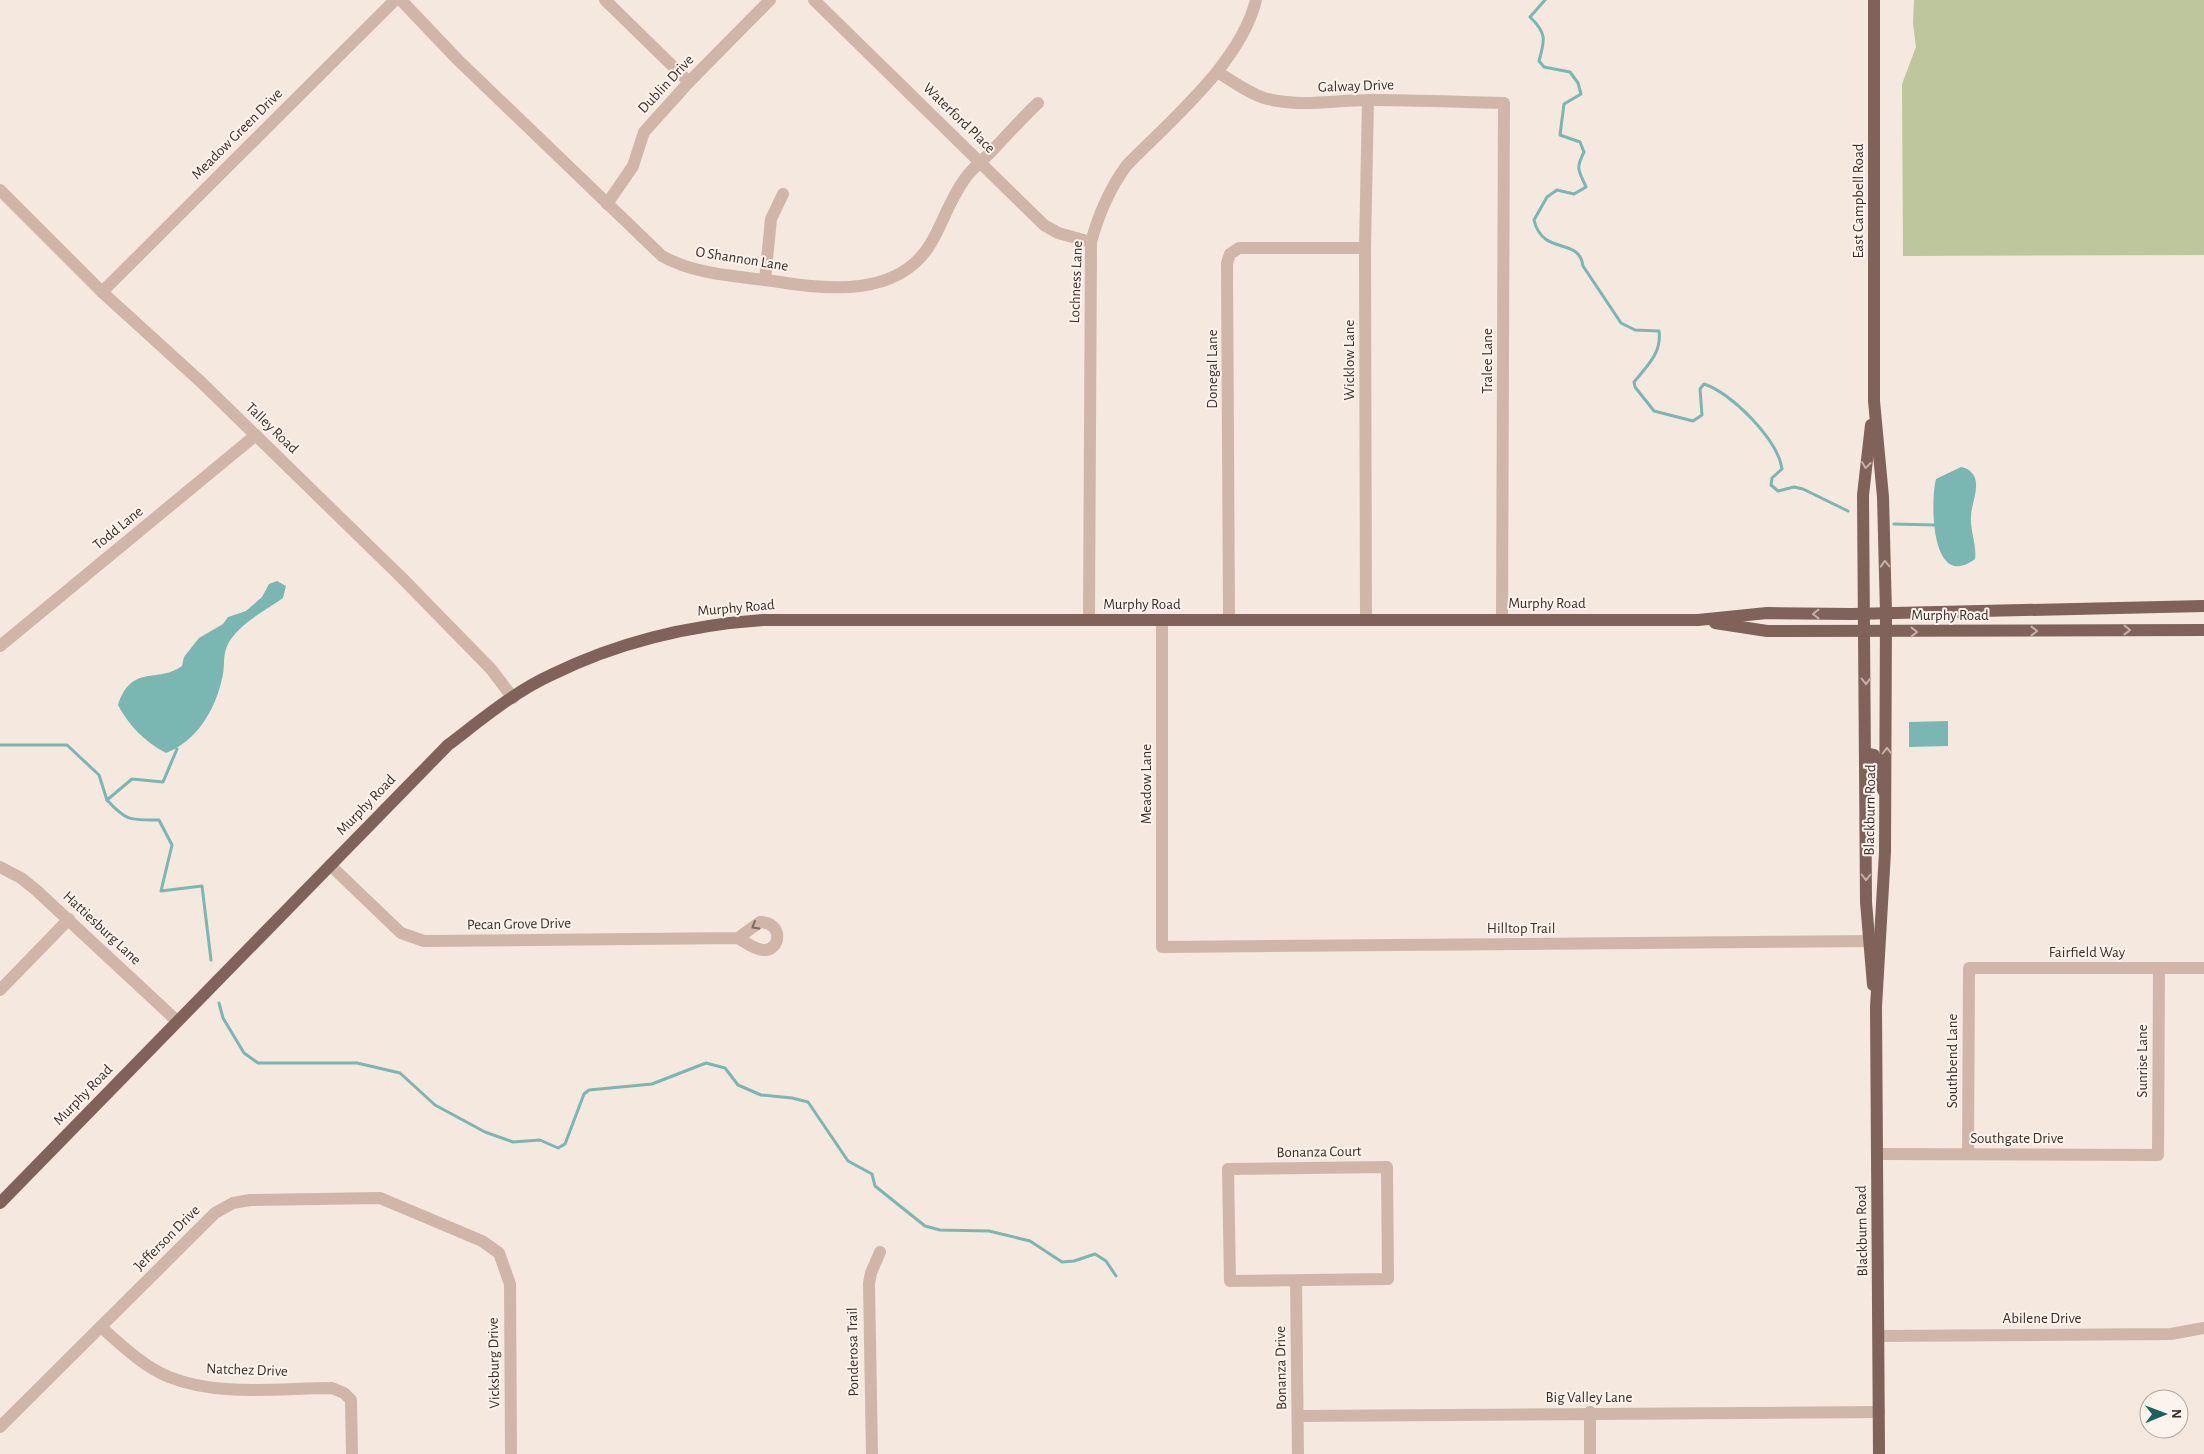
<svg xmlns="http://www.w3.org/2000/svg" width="2204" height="1454" font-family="'Alegreya Sans',sans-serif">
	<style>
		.green { fill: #bdc69c }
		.water { fill: #7ab6b2 }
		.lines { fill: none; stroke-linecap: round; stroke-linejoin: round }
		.stream { stroke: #7ab6b2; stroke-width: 3 }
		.minor { stroke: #cfb6a9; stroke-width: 12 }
		.major { stroke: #7f6259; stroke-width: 12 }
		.oneway { stroke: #c4b2aa }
		.oneway2 { stroke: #7e6b63 }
		.labels { text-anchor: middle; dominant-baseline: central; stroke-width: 4; stroke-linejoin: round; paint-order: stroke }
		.street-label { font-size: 15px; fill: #3c2d29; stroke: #fcf3ec }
	</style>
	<rect width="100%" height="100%" fill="#f5e8df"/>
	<path class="green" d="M1914,0h290v255l-301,1 -1,-172 14,-37 -3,-24z"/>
	<g class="water">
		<path d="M1961,467c6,1 11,4 14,11 4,12 -4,27 -4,39 -1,14 6,28 4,42 -44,33 -45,-56 -39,-80z"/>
		<path d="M277,581l9,5 -3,12c-17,12 -39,23 -52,41 -10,14 -5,26 -9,40 -7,31 -25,62 -56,74 -22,-12 -36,-26 -48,-48 14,-42 39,-21 64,-39l2,-9 15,-19 24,-14 5,-7 18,-6 16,-14 7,-13z"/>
		<path d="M1948,721v25l-39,1v-25z"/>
	</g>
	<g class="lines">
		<g class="stream">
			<path d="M1545,0l-15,17c17,16 15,23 9,44l5,6 26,5 8,11 3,11 -17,10 -4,31 20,7 4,10c-9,18 -5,18 2,35l-12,7 -17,-4 -10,7 -13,23c9,37 45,16 49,46l38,57 14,7 24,1c3,22 -12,35 -25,51l1,5 19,24 39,10 9,-6 -2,-26 4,-5c28,9 74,56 78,85l-10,9 -1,7 7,6 16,-4 9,2 45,22"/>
			<path d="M1894,524l41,1"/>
			<path d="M0,745h67l32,30 8,25"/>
			<path d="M177,749l-14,33 -31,-3 -25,21c20,22 24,20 52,20l13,25 -11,46 41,-5 9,74"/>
			<path d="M219,1003l4,15 21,35 14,10h99l43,10 35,32 50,27 28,10 27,-2 18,8 7,-4 19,-50 5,-4 63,-6 54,-21 19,5 13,17 23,10 31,3 16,4 40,59 24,13 3,12 50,40 15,4 49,1 41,10 32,21 12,-1 21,-7 11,7 10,15"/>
		</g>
		<g class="minor">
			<path d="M401,0l57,60 204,196c34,19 74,20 111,25 53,9 126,17 158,-38 13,-22 20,-47 36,-67 7,-9 16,-16 24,-24 16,-17 31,-34 47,-49"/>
			<path d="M605,0l84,82"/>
			<path d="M814,0l230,225 14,8 33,9"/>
			<path d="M1217,72c16,9 29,20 47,26 35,10 70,2 106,2 44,0 89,2 134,3l-2,516"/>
			<path d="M0,190l102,102 99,90 200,195 90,92 22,29"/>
			<path d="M607,204l26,-38 11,-34 45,-50 81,-82"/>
			<path d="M765,280l6,-61 12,-25"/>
			<path d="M102,292l293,-292"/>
			<path d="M1366,619l-1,-371 3,-148"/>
			<path d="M1089,620l2,-378c8,-29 18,-53 36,-77 44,-45 114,-103 129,-165"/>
			<path d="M1162,620v327l717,-6"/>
			<path d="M1229,620l-2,-357 3,-9 9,-6h126"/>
			<path d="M0,646l256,-211"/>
			<path d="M330,865l71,68 23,8 314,-3c7,4 16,11 25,12 17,2 22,-27 -3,-28l-22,16"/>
			<path d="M0,867l21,11 15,12 141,131"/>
			<path d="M0,990l69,-71"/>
			<path d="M1877,1154l281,1 1,-187"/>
			<path d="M1968,1154l1,-186h235"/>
			<path d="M1387,1167l1,112 -158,2 -2,-112z"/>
			<path d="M1296,1282l2,172"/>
			<path d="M101,1327c20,18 43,40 68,50 50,20 110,11 163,11l12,5 7,7 1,54"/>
			<path d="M1879,1336l292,-2 33,-6"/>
			<path d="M1590,1412v42"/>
			<path d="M1298,1416l581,-4"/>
			<path d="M0,1427l215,-214 18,-10 17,-3 130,-2 102,43 17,12 11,31 1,170"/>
			<path d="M872,1454l-3,-171 2,-10 9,-21"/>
		</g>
		<g class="major">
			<path d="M1874,0v401l9,96 3,116 -1,239 -9,155 3,447"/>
			<path d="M1871,425l-8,70 3,407 7,83"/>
			<path d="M1715,623l52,8 437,-1"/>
			<path d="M1866,753l8,2 9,35"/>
			<path d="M0,1203l448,-458c33,-25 66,-53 103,-70 67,-33 138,-50 212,-55h935l69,-7 85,1 352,-8"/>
		</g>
	</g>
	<defs><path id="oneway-chevron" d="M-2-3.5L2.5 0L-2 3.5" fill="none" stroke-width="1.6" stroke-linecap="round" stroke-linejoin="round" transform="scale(1.25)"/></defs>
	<g class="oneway">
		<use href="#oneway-chevron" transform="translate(1866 465) rotate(97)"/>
		<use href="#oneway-chevron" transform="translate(1885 564) rotate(-92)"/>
		<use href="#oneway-chevron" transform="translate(1816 614) rotate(-180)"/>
		<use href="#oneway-chevron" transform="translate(2127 630)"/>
		<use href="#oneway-chevron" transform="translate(2034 631)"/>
		<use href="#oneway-chevron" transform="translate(1914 632)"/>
		<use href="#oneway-chevron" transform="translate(1866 681) rotate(89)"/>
		<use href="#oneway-chevron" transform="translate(1887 751) rotate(-90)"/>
		<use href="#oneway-chevron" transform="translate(1866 877) rotate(90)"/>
	</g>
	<use class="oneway2" href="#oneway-chevron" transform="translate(755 926) rotate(150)"/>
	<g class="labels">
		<g class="street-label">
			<text transform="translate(666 84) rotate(-47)">Dublin Drive</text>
			<text transform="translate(1356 86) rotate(-2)">Galway Drive</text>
			<text transform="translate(959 118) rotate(44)">Waterford Place</text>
			<text transform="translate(237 134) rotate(-45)">Meadow Green Drive</text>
			<text transform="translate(1858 201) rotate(-90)">East Campbell Road</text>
			<text transform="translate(742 259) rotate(9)">O Shannon Lane</text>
			<text transform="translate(1076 282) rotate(-88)">Lochness Lane</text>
			<text transform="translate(1349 360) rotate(-90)">Wicklow Lane</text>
			<text transform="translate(1487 361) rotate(-90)">Tralee Lane</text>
			<text transform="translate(1212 369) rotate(-90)">Donegal Lane</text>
			<text transform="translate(272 428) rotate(44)">Talley Road</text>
			<text transform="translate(118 528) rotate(-39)">Todd Lane</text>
			<text x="1547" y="603">Murphy Road</text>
			<text x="1142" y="604">Murphy Road</text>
			<text transform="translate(736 608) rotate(-5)">Murphy Road</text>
			<text x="1950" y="615">Murphy Road</text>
			<text transform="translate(1146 784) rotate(-90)">Meadow Lane</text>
			<text transform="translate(366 805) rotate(-46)">Murphy Road</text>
			<text transform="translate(1870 810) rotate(-89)">Blackburn Road</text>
			<text transform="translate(519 924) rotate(-1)">Pecan Grove Drive</text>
			<text transform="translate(102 928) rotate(43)">Hattiesburg Lane</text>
			<text x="1521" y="928">Hilltop Trail</text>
			<text x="2087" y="952">Fairfield Way</text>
			<text transform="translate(1952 1061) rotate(-90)">Southbend Lane</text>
			<text transform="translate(2142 1061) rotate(-90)">Sunrise Lane</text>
			<text transform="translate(83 1095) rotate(-46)">Murphy Road</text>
			<text x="2017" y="1138">Southgate Drive</text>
			<text transform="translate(1319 1152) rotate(-1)">Bonanza Court</text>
			<text transform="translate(1862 1231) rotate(-91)">Blackburn Road</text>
			<text transform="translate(167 1238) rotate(-45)">Jefferson Drive</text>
			<text x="2042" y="1318">Abilene Drive</text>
			<text transform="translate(853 1352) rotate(-91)">Ponderosa Trail</text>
			<text transform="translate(494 1363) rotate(-91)">Vicksburg Drive</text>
			<text transform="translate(1281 1368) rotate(-91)">Bonanza Drive</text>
			<text transform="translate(247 1370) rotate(2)">Natchez Drive</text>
			<text x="1589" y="1397">Big Valley Lane</text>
		</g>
	</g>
	<g transform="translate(2164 1414) rotate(89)"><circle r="24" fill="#fcf3ec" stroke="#afa49e"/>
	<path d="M0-4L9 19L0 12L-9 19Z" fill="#1a6260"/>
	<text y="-8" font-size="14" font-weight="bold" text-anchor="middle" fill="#3c2d29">N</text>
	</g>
</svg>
